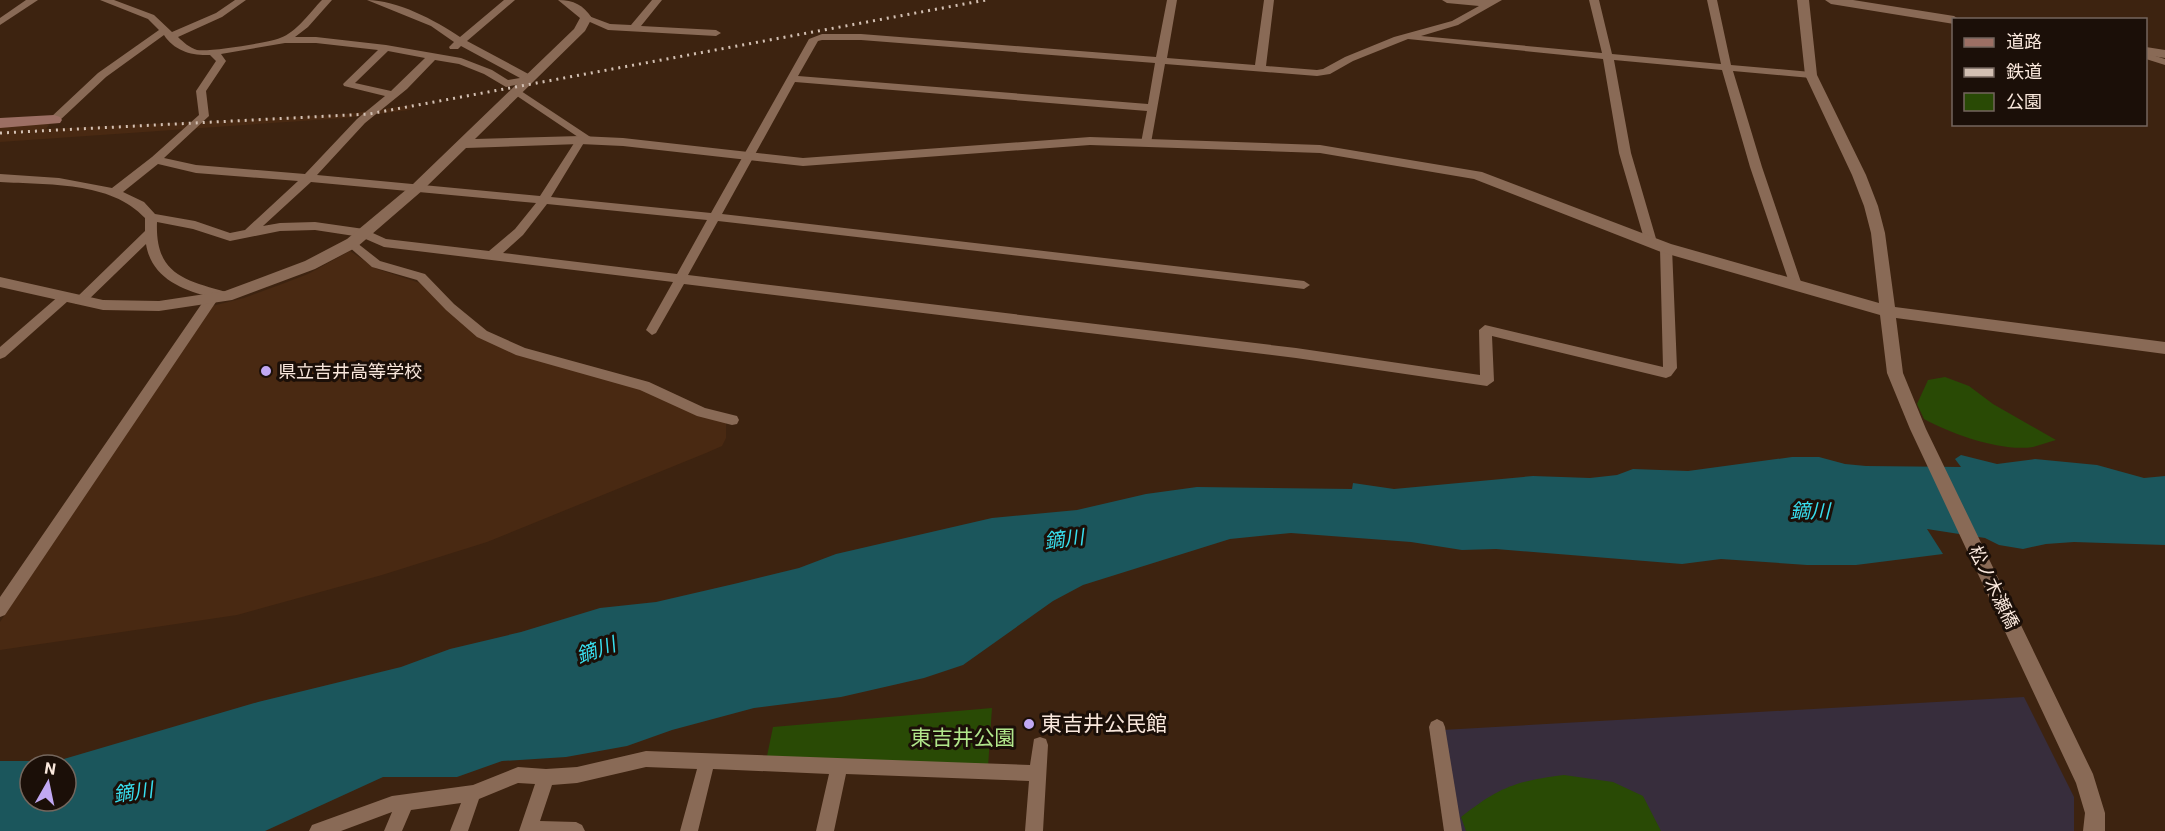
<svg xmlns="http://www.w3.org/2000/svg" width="2165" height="831" font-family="Roboto,'Noto Sans JP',sans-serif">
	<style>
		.industrial { fill: #372d3c }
		.built { fill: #492912 }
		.green { fill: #294a05 }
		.water { fill: #1b565c; fill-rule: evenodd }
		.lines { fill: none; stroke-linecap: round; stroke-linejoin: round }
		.minor { fill: #896a56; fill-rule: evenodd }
		.tertiary { fill: #896a56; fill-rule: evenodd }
		.secondary { fill: #9c6f64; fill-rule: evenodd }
		.rail { stroke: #d3c0b3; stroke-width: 3; stroke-dasharray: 2 5; stroke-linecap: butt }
		.poi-dot { fill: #c1a8f3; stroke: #1b0f08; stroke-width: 2 }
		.labels { text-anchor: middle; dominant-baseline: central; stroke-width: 6; stroke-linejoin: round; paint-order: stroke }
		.poi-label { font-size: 18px; fill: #fae8dd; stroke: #1b0f08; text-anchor: start }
		.street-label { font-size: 18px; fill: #fae8dd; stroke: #1b0f08 }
		.water-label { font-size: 20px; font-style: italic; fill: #38deee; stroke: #1b0f08 }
		.near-poi-label { font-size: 21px; fill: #fae8dd; stroke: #1b0f08; text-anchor: start }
		.near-park-label { font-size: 21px; fill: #b1e68b; stroke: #1b0f08 }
	</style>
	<rect width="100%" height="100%" fill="#3d2310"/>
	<path class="industrial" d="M2024,697l50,100v34h-615l-17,-101z"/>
	<g class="built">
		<path d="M411,105l-1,5 -65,8 -345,24v-17l50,-2 -4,6 230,-11 71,-4z"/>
		<path d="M350,251l27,18 43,14 59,53 164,51 83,34v17l-4,8 -16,7 -219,89 -105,33 -145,40 -237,35v-28l212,-316 32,-8 38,-14 26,-10z"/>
	</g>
	<g class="green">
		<path d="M1945,377l24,9 24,18 63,36c-8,2 -15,5 -23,7 -31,5 -82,-13 -109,-28l-7,-15 11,-24z"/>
		<path d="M992,708l-4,59 -221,-11 6,-29z"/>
		<path d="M1564,775l49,7 30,14 18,35h-195l-5,-14c38,-30 55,-36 103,-42z"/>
	</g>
	<path class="water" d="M1961,455l36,9 38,-5 62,6 47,13 21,-2v69l-91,-3 -28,2 -23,5 -24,-4 -14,-7 -58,-9 16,25 -87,11h-49l-86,-6 -39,5 -186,-15 -34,1 -51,-8 -120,-9 -61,6 -147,46 -30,16 -90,64 -39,13 -83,19 -87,11 -82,22 -45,16 -61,11 -64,4 -45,16h-74l-118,54h-265v-70h57l201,-59 143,-35 49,-18 71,-17 79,-24 56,-6 82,-19 61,-15 37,-14 156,-36 85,-8 69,-16 51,-7 155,2 1,-6 41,6 139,-13 57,2 27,-3 16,-6 55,2 104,-14h27l26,7 21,2 95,1 -6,-8zM30,765h36v36h-36z"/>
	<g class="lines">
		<g class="minor">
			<path d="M26,0h12l-38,25v-7z"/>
			<path d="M100,0h14l40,15 18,17 44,-19 19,-13h11l-24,17 -44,20c5,5 12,11 19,13 13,2 70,-7 83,-12 17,-6 30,-26 42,-38h10l-24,27 -13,10h21l70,8 75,13 31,12 16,10 12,-2 -59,-32 -3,3h-8l-1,-2 5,-5 -23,-16 -64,-26c30,0 68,20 93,37l44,-37h11l-48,41 67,36v4l-28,6 -22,-13 -25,-10 -24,-4 -28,29 -42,34 -48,52 223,21 38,-59 -64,-43v-4l4,-1 77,51 -5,3 -5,-2 -34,56 160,16 98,-174 13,-5h39l295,23 11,-57h10l-10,58 88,7 9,-65h10l-8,66 51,4 6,-1 22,-12 49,-20 58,-16 27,-15 -32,-3 -5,-3h60l-44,25 -37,11 181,17 -13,-53h10l13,54 109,10 -14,-64h10l14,65 80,7 5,3 -5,3 -78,-7 29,96 40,118 -6,4 -6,-4 -40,-118 -28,-97 -108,-10 17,93 26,89 -6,4 -6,-4 -26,-89 -16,-94 -195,-20 -55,22 -23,13 -13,2 -152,-12 -14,79 -5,3 -5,-3 6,-32 -352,-29 -73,132 582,67 6,4 -6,4 -586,-68 -30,54 608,73 184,27 -1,-45 6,-5 178,42 -3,-119 6,-4 6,4 5,120 -6,8 -5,2 -174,-42 2,45 -7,5 -191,-28 -612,-74 -28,49 -4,2 -6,-5 27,-48 -289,-35 -23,-10 -46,-7 -35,1 -50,10 -37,-12 -36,-7c-2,52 27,58 69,70l2,3 -2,3 -8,1 -213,316 -5,2v-20l207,-301c-28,-7 -56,-20 -61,-52l-62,60h-8l-2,-3 2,-3 69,-67v-13c-34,-37 -98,-33 -145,-36v-8l59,4 53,10 40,-31 47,-42 -3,-24 20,-30 -6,-6c-17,1 -36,-4 -46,-20l-58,42 -48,45h-8v-4l48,-45 61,-43 -11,-11zM822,40h39l294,23 -7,41 -350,-28 20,-35zM285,43h31l62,7 -35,34 1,2 41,10 -28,23 -52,55 -109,-9 -32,-7 45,-42 -3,-25 20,-30 -5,-7zM388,51l37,7 -34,33 -36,-8zM158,164l38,9 102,8 -53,49 -15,3 -35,-12 -40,-7 -11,-12 -21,-10zM311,182l225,21 -21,26 -26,22 -103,-12 -22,-10 -49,-7 -35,1 -17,3zM547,204l160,16 -30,54 -174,-21 20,-18z"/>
			<path d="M652,0h10l-21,26 75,4 5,3 -5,3 -108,-6 -27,-12 5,-3 24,9 21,1z"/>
			<path d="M2146,53l19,6v6l-19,-6z"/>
			<path d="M352,239l28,22 45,13 29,30 33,27 38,17 124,34 56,26 32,8 2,4 -2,4 -5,1 -35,-9 -57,-26 -124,-35 -39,-18 -31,-27 -29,-30 -45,-13 -24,-21 -2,-3z"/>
			<path d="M64,294l4,1 2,3 -2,3 -63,56 -5,2v-12l60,-52z"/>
			<path d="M1437,719l6,3 2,5 17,104h-18l-15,-104 2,-5z"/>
			<path d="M1040,737l6,2 2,6 -5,86h-18l4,-50 -183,-7 -12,57h-18l13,-57 -116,-5 -15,62h-18l17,-62 -51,-2 -69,16 -25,2 -12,36 36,1 6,3 3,6h-66l16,-47 -17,-1 -39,16 -11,32h-18l11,-28 -50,7 -9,21h-18l8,-19 -51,19h-32l3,-6 80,-29 81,-11 45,-18 28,2 31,-2 69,-16 384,14 4,-26z"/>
		</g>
		<g class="tertiary">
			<path d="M558,0c16,0 25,5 34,18l-7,13 -110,108 105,-3 43,2 180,20 287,-21 230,8 162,27 189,72 208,59 -8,-70 -7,-27 -12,-31 -47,-100 -8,-75h12l8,75 49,100 12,31 7,27 10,74 270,35v12l-269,-36 7,55 23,56 167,345 12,39v18h-22l2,-18 -9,-30 -166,-354 -23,-56 -7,-58 -219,-63 -187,-73 -154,-26 -230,-8 -287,21 -180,-20 -43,-2 -114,4 -43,42 -66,57 -42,22 -83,31 -73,11 -56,-1 -103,-23v-10l103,23 56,1 66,-10 80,-30 42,-22 66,-55 161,-155 6,-11z"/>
			<path d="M1825,0h28l101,16 6,4h-6v4l-123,-20z"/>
			<path d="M2146,47l19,3v8l-19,-3z"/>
		</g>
		<path class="secondary" d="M54,115l6,2 2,3 -2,3 -60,5v-10z"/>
		<path class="rail" d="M0,133l369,-19 617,-114"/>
	</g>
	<g class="poi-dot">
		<circle cx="266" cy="371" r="6"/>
		<circle cx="1029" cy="724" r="6"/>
	</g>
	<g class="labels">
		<g class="poi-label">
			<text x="278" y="371">県立吉井高等学校</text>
		</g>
		<g class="street-label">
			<text transform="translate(1994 587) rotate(64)">松ノ木瀬橋</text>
		</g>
		<g class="water-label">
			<text x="1810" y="511">鏑川</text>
			<text transform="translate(1064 539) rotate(-7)">鏑川</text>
			<text transform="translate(596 650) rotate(-19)">鏑川</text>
			<text transform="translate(133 792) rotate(-8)">鏑川</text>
		</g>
		<g class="near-poi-label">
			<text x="1041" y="724">東吉井公民館</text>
		</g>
		<g class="near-park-label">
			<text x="963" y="738">東吉井公園</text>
		</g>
	</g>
	<rect x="1952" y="18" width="195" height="108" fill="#1b0f08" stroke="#74665d" stroke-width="1.5"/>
	<rect x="1964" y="38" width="30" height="9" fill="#9c6f64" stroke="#74665d" stroke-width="1.5"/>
	<text x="2006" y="48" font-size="18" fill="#fae8dd">道路</text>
	<rect x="1964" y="68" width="30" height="9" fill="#d3c0b3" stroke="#74665d" stroke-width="1.5"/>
	<text x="2006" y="78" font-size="18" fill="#fae8dd">鉄道</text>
	<rect x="1964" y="93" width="30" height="18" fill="#294a05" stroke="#74665d" stroke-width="1.5"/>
	<text x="2006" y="108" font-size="18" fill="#fae8dd">公園</text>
	<g transform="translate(48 783) rotate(9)"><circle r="28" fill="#1b0f08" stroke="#74665d" stroke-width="1.5"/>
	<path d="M0-4.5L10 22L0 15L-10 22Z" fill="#c1a8f3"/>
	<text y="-9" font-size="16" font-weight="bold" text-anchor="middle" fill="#fae8dd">N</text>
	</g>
</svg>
